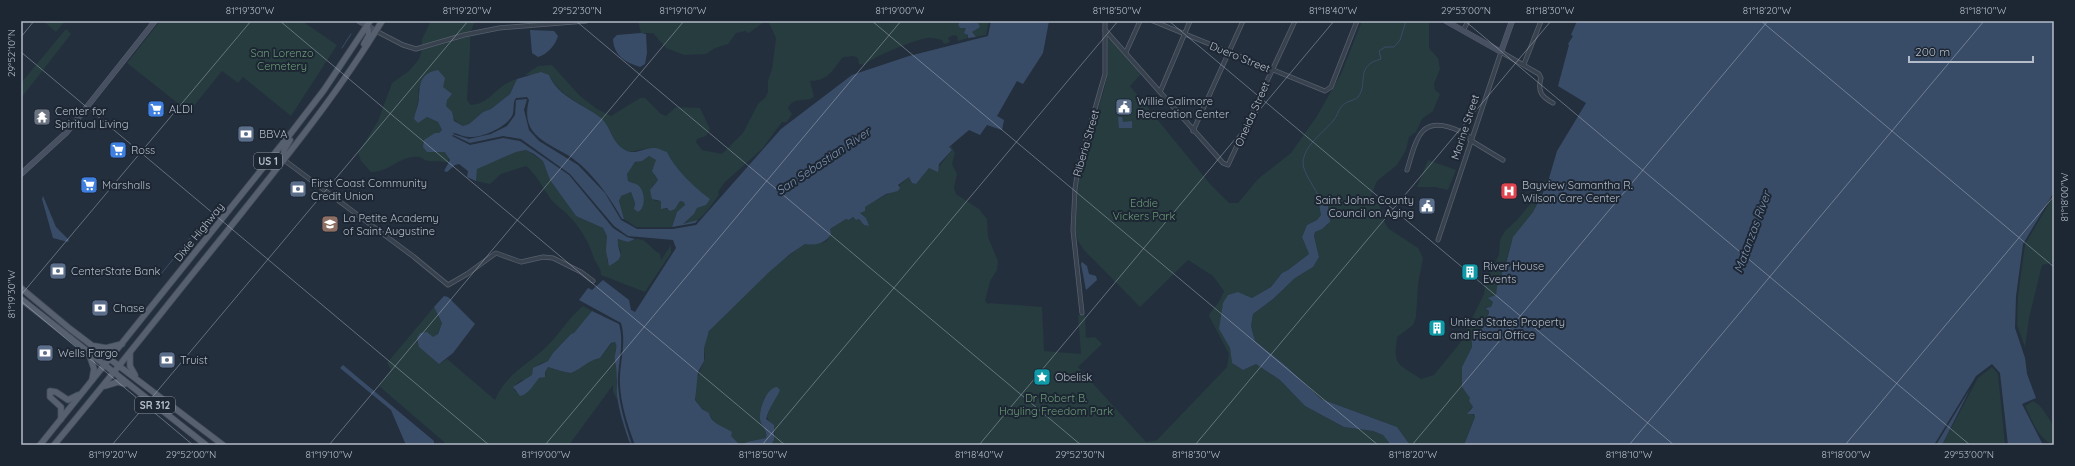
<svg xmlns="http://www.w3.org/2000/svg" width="2075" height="466" font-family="Quicksand,sans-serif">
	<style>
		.green { fill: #263c3f }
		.water { fill: #394c67 }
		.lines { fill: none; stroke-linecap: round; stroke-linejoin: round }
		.stream { stroke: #394c67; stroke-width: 1 }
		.street-casing { stroke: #565f6c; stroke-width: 5 }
		.secondary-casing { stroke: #565f6c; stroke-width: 6 }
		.primary-casing { stroke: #414a57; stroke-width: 7 }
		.street { stroke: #38414e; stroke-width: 3.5 }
		.secondary { stroke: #465061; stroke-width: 5 }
		.primary { stroke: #56606e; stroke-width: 5.5 }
		.ticks { fill: none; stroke: #b4bcc9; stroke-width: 1; stroke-opacity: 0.45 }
		.labels { text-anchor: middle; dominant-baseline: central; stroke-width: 4; stroke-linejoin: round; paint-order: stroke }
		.shield { fill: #1d2633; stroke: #878f9c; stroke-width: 1 }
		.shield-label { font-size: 10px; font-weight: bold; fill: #b4bcc9 }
		.park-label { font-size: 11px; fill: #6b9a76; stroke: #1d2633 }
		.street-label { font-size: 11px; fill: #b4bcc9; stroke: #1d2633 }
		.poi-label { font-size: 11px; fill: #b4bcc9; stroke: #1d2633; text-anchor: start }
		.water-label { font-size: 12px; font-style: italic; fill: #7c92b1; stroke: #1d2633 }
		.neatline { fill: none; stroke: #b4bcc9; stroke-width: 1.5 }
		.ticks-label { font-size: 10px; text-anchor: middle; fill: #b4bcc9 }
	</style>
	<rect width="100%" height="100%" fill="#242f3e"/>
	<g class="green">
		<path d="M43,21h22l-9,11z"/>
		<path d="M160,21h142l35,24 -46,71 -48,-39 -5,6 -16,-12 -33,41 -62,-49z"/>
		<path d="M431,21h44l-4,10 -49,15v-7z"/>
		<path d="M638,21h322l-2,4 2,3 6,-1 2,11 -10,3 -1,-5 -4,-1 -5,3 2,3 -2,2 -4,1 -2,-4c-5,-1 -11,-3 -15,-2 -10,1 -58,20 -62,27l-6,-1 -1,-6 -4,-2 -11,1c-10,12 -14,24 -33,24l4,16c-8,6 -20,-1 -26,11l4,6 -5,8h-5l-20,27 -38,34 -6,9 1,3c-9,11 -20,32 -36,29l11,-10 3,-6 9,-3 3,-6c-14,-11 -35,-31 -43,-47 -6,-1 -14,-4 -21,-3 -7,0 -13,5 -21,1 -10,-6 -11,-17 -18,-25 -16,-20 -46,-26 -57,-50h-24l13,-9 14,-1 28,31 17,13 14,7 29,-18h5l16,16 5,2 10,-9 24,1 10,21 -4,7 -9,3 -1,3 6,8 20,4 21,-21 15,-29 7,-6 3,-6v-11l4,-12 4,-31 -7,-15 -5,-1 -15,11 -4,-2 -9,2 -8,11 -13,4 -9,6 -22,1 -18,-7 -13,-15h-12z"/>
		<path d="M971,21h18l-3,14 -11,2 -3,-5 5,-4 1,-5z"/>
		<path d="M1362,21h67v27l9,10 2,11 -6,15 1,6 5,4 -7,17 -11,8 -6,13 -7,5 -3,13 -9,15 -20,16 -6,15 9,11 3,13 6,9 29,19 5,10 -5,26 -2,33 -3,8 -16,12c-4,30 1,26 24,42l13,-4 26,-32 24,-49 3,-17 12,-22 1,-15 5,-9 12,-11 14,-17 11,-20 7,-5 -16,34 -21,29 -16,54 -6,5 3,2 -2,5h-6v2l5,2 -1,2 -8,17 -9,4v13l-10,20v20l9,11 -2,3 4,6 -4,3 6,7 -11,28h-54l-13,-18 -76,-28 -35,-33 -31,-25 -4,-15 2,-12 20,-15 22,-21 18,-11 6,-10 -5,-21 1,-4 14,-8 -11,-24 3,15 -4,5 -10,5 -5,12 7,17 -21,16 -6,3 -11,14 -19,11 -14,-6 -19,37 11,19 2,15 11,7 13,-6 24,16 25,26 39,21 29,4 10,4 8,10h-620l4,-12 -8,-16 7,-20 6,-7 -16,8c0,6 -3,12 -4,18 0,9 8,13 6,22l-26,7 -10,-9 -2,-6c-6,-2 -18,-10 -19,-17 -24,-14 -13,-31 -5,-52 2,-4 0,-8 0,-12 0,-4 3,-13 5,-17 4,-7 13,-14 19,-20 24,-25 48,-49 77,-68 8,1 17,0 23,-4l2,-11 16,-10 4,1 3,-3 2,3 4,-1 5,6 4,1 -2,-8 -6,-5 4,-6 29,-16 16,-14 3,6 4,1 13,-16 8,1 15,-19 -4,-2 3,-2 4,7 -3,11 5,10 -3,14 2,6 23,15 8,10 1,18 10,24 -1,9 -7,11 -5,20 3,3 1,-1 53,4 2,44 37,3 -3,-39h7l1,23 9,-1 7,7 -24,23 68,75 11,-2 70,-73 2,-13 -20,-38 1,-3 9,-11 5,-11 -11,-15 -25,-16 -48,47 -56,-57 -6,-9 -3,-10 4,-55 26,-90 3,-14v-33h3l30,35 -11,12 80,98 19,19h9l20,-24 33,-26 26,-37 24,-42z"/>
		<path d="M66,29l5,5 -50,64v-15z"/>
		<path d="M470,36v14l-3,50 4,5c20,-1 25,-21 46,-26l-7,15 -19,15 -8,3 -14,12 -6,2c-7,-5 -15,-10 -17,-20 -1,-7 2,-13 -3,-19l-25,2 1,8 -5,22 4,4 9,-6 11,5 4,8 -3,3h-4l-7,6 -1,13 18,-1 4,5 -1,7c-7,-3 -12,-1 -19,-2 -4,0 -7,-4 -11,-4 -17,-2 -30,16 -47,15l-10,-11 -3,-8 20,-32 14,-38 17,-12 10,-12 3,-9z"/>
		<path d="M526,150l17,11 7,19 26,36 27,12 4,8v25l12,-2 2,-8 -4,-9 3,-3 8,3c17,-9 19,5 32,12l1,6 10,-15v8l-26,39 -44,-17c0,-7 -4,-10 -7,-16 -6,-20 -14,-32 -28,-46 -5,-5 -12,-9 -16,-15 -8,-11 -13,-23 -24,-32l-25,8 -11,10 -14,-3 1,-13 39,-16z"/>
		<path d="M649,156l7,4 -2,15 4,5 -6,6 3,15h6l1,8h13l5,-8 4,1 1,3 -9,9 -4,13h-36l-12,-8 -5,-18 1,-5 11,-4 4,11 -1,4 4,5 -4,-29 -6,-2c-4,-14 10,-21 21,-25z"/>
		<path d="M1428,160l28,10 -8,20 -13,-3h-18z"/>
		<path d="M2054,195v67l-12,3 -13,53 -4,29 -8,-22 1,-29 7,-52z"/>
		<path d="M583,306l9,5c0,2 -15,19 -18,22l-3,1 -18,19 -5,8 -9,3 -6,6 -1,6 -5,4h-5l-6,4 -2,6 2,2c21,-1 14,-9 24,-14 2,-1 4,-1 6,-3l-1,-3 3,-5c7,3 15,5 23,6 11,-5 17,-12 29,-15l13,-16 4,1 -3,18 4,11 -2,10 2,19 -5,-9v-7l-44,60h-125v-3l-65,-56 12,-16 -4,-7 47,-56 8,16 -6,14 -17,10 20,17 8,-5 48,41c11,-26 31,-34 51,-53 14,-13 22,-29 37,-41z"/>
		<path d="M1992,367l6,7 7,71h-63l36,-67z"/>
		<path d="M2033,401c10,5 14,16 21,25v19c-15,-5 -22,-25 -29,-39z"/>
	</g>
	<g class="water">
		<path d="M960,21l18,2 2,4 -8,5 4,5 -8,1v-3l-4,-2 2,-5h-6l-2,-3z"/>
		<path d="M991,21h58l-6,32 -20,31 -6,-3 -20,35 7,4 -2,10 -15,-5 -7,10 -11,-5 -20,17 3,3 -13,14 -1,8 -9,-4 -13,16 -4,-1 -3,-6 -11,8 2,3 -2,3 -12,3 -21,13v4l-5,2 6,5 3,8 -5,-1 -5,-6 -3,1 -3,-3 -4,3 -3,-1 -16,10 1,5c-5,9 -16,12 -26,10l-15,10 -22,19 -59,58 -5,17v13l-6,11 -3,28 7,9 7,4c2,11 16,14 23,19l-1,4 9,9h-105c-7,-19 -14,-40 -15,-60 -1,-22 7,-41 1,-62l-42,-23 9,-12 4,2 11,-10 26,20 2,10 4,2 41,-64 -3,-8 -45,-4 -14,-10 -44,-52 -49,-35 -18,-3 -33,7 -17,-8 -1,1 18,9 33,-7 17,3 49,34 44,53 14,9 8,2 -7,3 -10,-3c-2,13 11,17 -9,27l-3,-15 1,-15 -4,-8 -27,-12 -26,-36 -7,-19 -9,-7 -8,-4 -10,2 -39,17 -1,12 -9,-4 1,-6 -9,-7 -4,1 -8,7 -3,-1 6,-11 -5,-8h-18l-4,-5 1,-7 11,-7h4l3,-3 -4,-8 -11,-5 -9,6 -4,-4c1,-7 5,-14 5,-22 1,-15 2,-24 19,-27l7,8 -2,9 9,7 -5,6 -1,6 6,6 2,9 9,5 6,-2 14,-12 8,-3 19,-15 7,-15 24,-7 8,3c9,22 34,29 52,43 10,9 11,25 24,32 10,6 20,-3 30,-2 4,0 8,3 12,4 7,16 28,36 43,47l-4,6 -9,3 -3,6 -11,10 15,-4 -3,3 -23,4 5,-15 8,-7 -1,-3 -4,-1 -5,8 -5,2 -3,-3 -6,1v-8l-9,-2 -2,-9 8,-10 -6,-9 4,-11 -7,-4 -7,5 -7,1 -8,12 1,7c4,2 8,2 11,5 6,6 7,22 -1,26l-4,-3 1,-6 -4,-11 -10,4 -2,5 5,18h-2c-12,-21 -23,-37 -41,-54 -23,-22 -63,-23 -52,-65l-2,-3 -11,1c-4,5 -1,13 -4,18 -6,11 -30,22 -43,21 -5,0 -10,-3 -15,-4l-1,1 16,5 22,-5 16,-8 8,-11 1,-15 11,-1 -3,11 5,20 10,11 39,24 27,28 16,27 16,9h36l23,-4 85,-96 71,-54 57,-19 79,-20z"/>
		<path d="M1577,21h477v171l-31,52 -7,52 -1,32 10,30 2,16 9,24 -14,6 21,41h-35l-8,-72 -8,-9 -16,12 -42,69h-470l11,-28 -1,-3h-7l6,-7 -4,-6 1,-3 -8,-11v-20l10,-20v-13l9,-4 8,-17v-2l-4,-3 6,-1 2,-5 -5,-4 8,-3 2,-15 4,-4v-7l3,-2 8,-30 20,-25 14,-27 10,-34 29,-48 -28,-17 11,-41 -1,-1 5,-8 -2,-1z"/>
		<path d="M530,30l24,1 4,5c-2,8 -11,19 -20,21l-6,-4z"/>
		<path d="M641,33l5,1 1,19 -2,11 -5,3c-15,-5 -26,-11 -27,-28l4,-4z"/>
		<path d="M1118,117h4l1,5 9,-1v7h-13z"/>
		<path d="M43,196l13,31 13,13 -1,2 -15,-4 -11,-39z"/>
		<path d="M1322,198l6,8 2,16 -8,7 -7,3 -1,4 5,21 -6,10 -18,11 -22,21 -20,15 -2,12 4,15 31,25 35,33 76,28 13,18h-19l-8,-10 -10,-4 -29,-4 -39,-21 -25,-26 -24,-16 -13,6 -11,-7 -2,-15 -11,-19 4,-26 5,-8 10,-3 14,6 19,-11 11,-14 6,-3 21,-16 -7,-17 5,-12 10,-5 4,-5 -3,-15z"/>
		<path d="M1082,262l5,4 2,8 7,2 1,4 -11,10 -5,-26z"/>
		<path d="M444,296l4,1 27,27 -22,29 -14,11 -20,-17 -2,-9 3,-5 7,-1 6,5 5,-3 4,-11 -8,-16z"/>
		<path d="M592,311l27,13c6,21 -2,41 -1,61 1,20 8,41 14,60l-3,-4c-5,-15 -10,-30 -12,-46 -1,-11 1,-22 -2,-33 -2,-7 4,-15 0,-20l-4,1 -11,15c-13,3 -17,10 -29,15 -8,-1 -16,-4 -23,-6l-3,5v5l-6,1c-5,6 -11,17 -19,18l-7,-9 19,-12 1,-7 15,-7 5,-8 18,-19 3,-1z"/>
		<path d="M343,365l91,76v4h-28l-15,-35 -51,-42z"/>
		<path d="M777,387l3,3c-4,9 -11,18 -14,29l8,6v15l-3,5h-29l5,-3 19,-4c2,-9 -5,-11 -6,-19 -1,-9 6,-31 17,-32z"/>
		<path d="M1970,389l-28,56h-6z"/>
	</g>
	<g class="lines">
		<g class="stream">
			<path d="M342,48l9,-14"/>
			<path d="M1320,199c-4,-10 -17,-26 -17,-36 1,-18 19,-29 30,-42 4,-4 5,-11 9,-15 4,-5 12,-5 16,-9 11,-14 -4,-31 23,-38l-2,-8 6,-4h9l6,-7 6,-19"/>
			<path d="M161,274l30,-37"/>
		</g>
		<g class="street-casing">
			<g id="street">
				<path d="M1153,21l172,70 6,-4 26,-66"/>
				<path d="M1464,29l4,-8"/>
				<path d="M1105,30l118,133 5,2 67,-144"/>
				<path d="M376,31l27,14 13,4 48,-14 35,-7 87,-7"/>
				<path d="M1126,52l14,-31"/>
				<path d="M1524,64l17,-43"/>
				<path d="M1160,92l30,-71"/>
				<path d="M1193,131l50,-110"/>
				<path d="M1470,140l33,20"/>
				<path d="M284,160l130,97 34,28 19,-11 29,-21 25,9 22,-5 10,1 28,14 12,9"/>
				<path d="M1407,170c4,-12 8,-32 17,-40 13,-11 36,0 47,8"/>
				<path d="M1438,240l63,-188 38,22 2,4c-4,14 1,19 12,25"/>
				<path d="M1082,313l-9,-83 2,-41 3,-21 27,-94v-53"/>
			</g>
		</g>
		<g class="secondary-casing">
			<g id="secondary">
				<path d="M359,21l17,10"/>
				<path d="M1446,21l55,31 11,-31"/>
				<path d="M21,174l46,-42 88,-111"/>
			</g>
		</g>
		<g class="primary-casing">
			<g id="primary">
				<path d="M364,44l5,-9 -2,-9"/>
				<path d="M284,160v-10l6,-10"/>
				<path d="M273,168l4,-5 -1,-7"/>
				<path d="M21,288l48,40 154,117"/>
				<path d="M21,299l185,146"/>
				<path d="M95,346l11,2 16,-4"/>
				<path d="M89,354l5,15 -2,11"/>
				<path d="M130,354v12l5,9"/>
				<path d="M105,386l13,-4 7,2"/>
				<path d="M61,419v-12l-11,-10v-6l6,1 12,8 10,-5"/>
				<path d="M40,445l251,-312 33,-43 46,-69"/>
				<path d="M54,445c58,-69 113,-140 170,-210 55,-69 112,-138 158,-214"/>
			</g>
		</g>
		<use href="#street" class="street"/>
		<use href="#secondary" class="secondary"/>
		<use href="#primary" class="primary"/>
	</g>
	<path class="ticks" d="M280,21l505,424M576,21l505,424M872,21l506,424M1169,21l505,424M1465,21l505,424M1761,21l293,246M21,37l13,-16M21,52l468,393M21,295l230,-274M21,301l172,144M112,445l356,-424M329,445l355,-424M545,445l356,-424M762,445l356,-424M979,445l355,-424M1195,445l356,-424M1412,445l356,-424M1629,445l355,-424M1845,445l209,-249"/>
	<defs>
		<g id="civic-square" transform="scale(0.9)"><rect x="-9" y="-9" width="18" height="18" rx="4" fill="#5c6f8a" stroke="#1d2633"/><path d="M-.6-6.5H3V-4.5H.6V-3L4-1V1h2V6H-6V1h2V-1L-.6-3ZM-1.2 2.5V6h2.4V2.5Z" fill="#fff"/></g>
		<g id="supermarket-square" transform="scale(0.9)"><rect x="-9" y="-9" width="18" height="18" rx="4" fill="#3f7fe0" stroke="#1d2633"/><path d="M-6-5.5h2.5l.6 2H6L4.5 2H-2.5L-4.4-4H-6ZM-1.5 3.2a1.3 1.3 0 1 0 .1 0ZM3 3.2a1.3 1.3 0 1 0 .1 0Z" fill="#fff"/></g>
		<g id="temple-square" transform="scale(0.9)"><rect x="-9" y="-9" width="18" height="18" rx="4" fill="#6b7280" stroke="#1d2633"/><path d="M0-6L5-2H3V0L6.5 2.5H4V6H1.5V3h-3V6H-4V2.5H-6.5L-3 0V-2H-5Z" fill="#fff"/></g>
		<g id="bank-square" transform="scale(0.9)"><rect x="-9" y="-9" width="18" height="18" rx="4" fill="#5c6f8a" stroke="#1d2633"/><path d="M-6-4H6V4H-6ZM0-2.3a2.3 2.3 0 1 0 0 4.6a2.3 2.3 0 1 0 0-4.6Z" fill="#fff"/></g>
		<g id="hospital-square" transform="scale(0.9)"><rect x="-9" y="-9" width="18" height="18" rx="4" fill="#e0444e" stroke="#1d2633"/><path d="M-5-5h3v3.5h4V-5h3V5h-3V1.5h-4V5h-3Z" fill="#fff"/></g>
		<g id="school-square" transform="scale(0.9)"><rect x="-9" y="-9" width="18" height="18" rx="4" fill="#8d6e63" stroke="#1d2633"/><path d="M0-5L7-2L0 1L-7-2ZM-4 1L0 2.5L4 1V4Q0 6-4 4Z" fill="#fff"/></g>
		<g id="building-square" transform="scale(0.9)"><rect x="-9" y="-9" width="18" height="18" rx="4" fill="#0f9aa8" stroke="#1d2633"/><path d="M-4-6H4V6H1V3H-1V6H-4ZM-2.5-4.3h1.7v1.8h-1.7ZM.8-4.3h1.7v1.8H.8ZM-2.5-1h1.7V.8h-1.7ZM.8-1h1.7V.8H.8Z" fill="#fff"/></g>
		<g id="sight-square" transform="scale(0.9)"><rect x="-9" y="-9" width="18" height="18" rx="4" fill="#0f9aa8" stroke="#1d2633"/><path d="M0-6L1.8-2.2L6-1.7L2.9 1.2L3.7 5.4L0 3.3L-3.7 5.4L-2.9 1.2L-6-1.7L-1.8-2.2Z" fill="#fff"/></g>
	</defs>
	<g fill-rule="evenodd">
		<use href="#civic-square" x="1124" y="107"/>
		<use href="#supermarket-square" x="156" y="109"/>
		<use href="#temple-square" x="42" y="117"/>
		<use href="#bank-square" x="246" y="134"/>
		<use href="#supermarket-square" x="118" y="150"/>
		<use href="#supermarket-square" x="89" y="185"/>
		<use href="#bank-square" x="298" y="189"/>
		<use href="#hospital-square" x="1509" y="191"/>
		<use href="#civic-square" x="1427" y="206"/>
		<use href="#school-square" x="330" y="224"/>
		<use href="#bank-square" x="58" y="271"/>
		<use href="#building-square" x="1470" y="272"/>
		<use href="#bank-square" x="100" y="308"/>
		<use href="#building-square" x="1437" y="328"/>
		<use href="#bank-square" x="45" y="353"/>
		<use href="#bank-square" x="167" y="360"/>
		<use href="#sight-square" x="1042" y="377"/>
	</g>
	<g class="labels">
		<g class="shield">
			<rect x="254" y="153" width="28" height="16" rx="3"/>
			<rect x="135" y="397" width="40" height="16" rx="3"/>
		</g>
		<g class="shield-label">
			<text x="268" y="161">US 1</text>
			<text x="155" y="405">SR 312</text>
		</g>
		<g class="park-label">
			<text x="282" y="53">San Lorenzo<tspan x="282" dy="13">Cemetery</tspan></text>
			<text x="1144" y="203">Eddie<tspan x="1144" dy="13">Vickers Park</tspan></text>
			<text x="1056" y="398">Dr Robert B.<tspan x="1056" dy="13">Hayling Freedom Park</tspan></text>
		</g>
		<g class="street-label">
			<text transform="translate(1240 57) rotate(22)">Duero Street</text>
			<text transform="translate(1252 114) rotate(-66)">Oneida Street</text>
			<text transform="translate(1465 127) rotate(-72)">Marine Street</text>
			<text transform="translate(1086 143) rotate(-74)">Riberia Street</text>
			<text transform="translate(199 232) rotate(-51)">Dixie Highway</text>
		</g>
		<g class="poi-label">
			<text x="1137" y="101">Willie Galimore<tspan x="1137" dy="13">Recreation Center</tspan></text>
			<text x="169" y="109">ALDI</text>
			<text x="55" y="111">Center for<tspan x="55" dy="13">Spiritual Living</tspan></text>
			<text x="259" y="134">BBVA</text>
			<text x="131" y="150">Ross</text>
			<text x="311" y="183">First Coast Community<tspan x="311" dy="13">Credit Union</tspan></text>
			<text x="102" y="185">Marshalls</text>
			<text x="1522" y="185">Bayview Samantha R.<tspan x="1522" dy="13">Wilson Care Center</tspan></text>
			<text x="1414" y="200" text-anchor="end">Saint Johns County<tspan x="1414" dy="13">Council on Aging</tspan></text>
			<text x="343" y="218">La Petite Academy<tspan x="343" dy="13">of Saint Augustine</tspan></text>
			<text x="1483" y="266">River House<tspan x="1483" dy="13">Events</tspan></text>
			<text x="71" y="271">CenterState Bank</text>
			<text x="113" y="308">Chase</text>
			<text x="1450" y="322">United States Property<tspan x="1450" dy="13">and Fiscal Office</tspan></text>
			<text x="58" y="353">Wells Fargo</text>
			<text x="180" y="360">Truist</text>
			<text x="1055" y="377">Obelisk</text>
		</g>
		<g class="water-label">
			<text transform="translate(823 161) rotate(-34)">San Sebastian River</text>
			<text transform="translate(1752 232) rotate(-70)">Matanzas River</text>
		</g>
	</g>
	<rect width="2075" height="466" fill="none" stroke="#1d2633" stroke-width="44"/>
	<path d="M1909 56v6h124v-6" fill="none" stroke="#b4bcc9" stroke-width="2"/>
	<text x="1915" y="56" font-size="12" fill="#b4bcc9" stroke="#1d2633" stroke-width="3" paint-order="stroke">200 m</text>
	<rect x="22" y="22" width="2031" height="422" class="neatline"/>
	<g class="ticks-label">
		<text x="250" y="14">81°19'30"W</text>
		<text x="467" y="14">81°19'20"W</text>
		<text x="577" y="14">29°52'30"N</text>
		<text x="683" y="14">81°19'10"W</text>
		<text x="900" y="14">81°19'00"W</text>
		<text x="1117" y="14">81°18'50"W</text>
		<text x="1333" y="14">81°18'40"W</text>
		<text x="1466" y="14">29°53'00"N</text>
		<text x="1550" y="14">81°18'30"W</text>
		<text x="1767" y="14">81°18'20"W</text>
		<text x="1983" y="14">81°18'10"W</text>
		<text transform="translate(11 53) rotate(-90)" y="4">29°52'10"N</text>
		<text transform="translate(2064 197) rotate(-90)" y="4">81°18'00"W</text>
		<text transform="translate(11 294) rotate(-90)" y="4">81°19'30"W</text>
		<text x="113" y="458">81°19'20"W</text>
		<text x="191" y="458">29°52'00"N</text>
		<text x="329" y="458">81°19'10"W</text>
		<text x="546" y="458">81°19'00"W</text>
		<text x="763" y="458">81°18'50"W</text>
		<text x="979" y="458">81°18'40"W</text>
		<text x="1080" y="458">29°52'30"N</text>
		<text x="1196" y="458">81°18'30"W</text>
		<text x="1413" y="458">81°18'20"W</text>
		<text x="1629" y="458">81°18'10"W</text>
		<text x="1846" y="458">81°18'00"W</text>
		<text x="1969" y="458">29°53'00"N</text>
	</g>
</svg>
